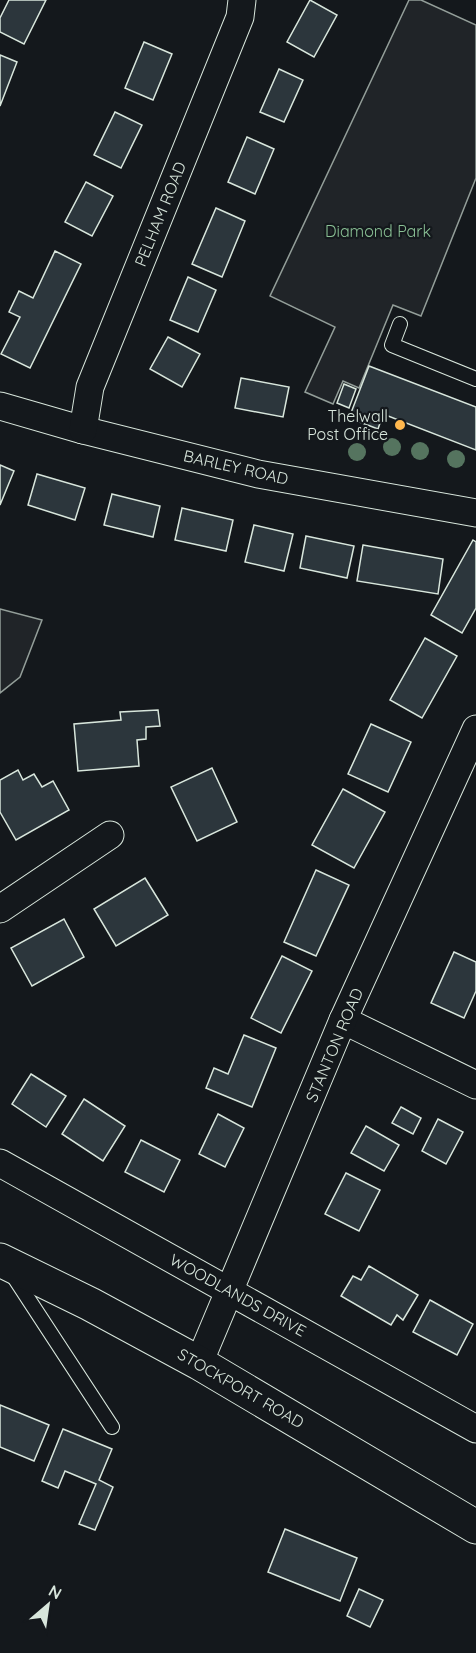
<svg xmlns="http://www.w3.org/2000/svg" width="476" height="1653" font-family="Quicksand,sans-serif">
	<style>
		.green { fill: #202428; stroke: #939e99; stroke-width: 1.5 }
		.building { fill: #2c363c; stroke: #d8e6dc; stroke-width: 1.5 }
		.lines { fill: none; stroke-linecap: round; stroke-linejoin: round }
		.lane-casing { stroke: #d8e6dc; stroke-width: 16 }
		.street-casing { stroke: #d8e6dc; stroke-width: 29 }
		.primary-casing { stroke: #d8e6dc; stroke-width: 35 }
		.lane { stroke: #14181c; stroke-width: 14 }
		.street { stroke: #14181c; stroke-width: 27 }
		.primary { stroke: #14181c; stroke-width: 33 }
		.tree { fill: #55745f }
		.poi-dot { fill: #ffb74d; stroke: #14181c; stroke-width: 2 }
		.labels { text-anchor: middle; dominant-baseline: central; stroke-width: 4.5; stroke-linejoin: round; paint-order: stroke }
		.street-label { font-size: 16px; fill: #d8e6dc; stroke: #14181c }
		.park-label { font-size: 16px; fill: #8ac095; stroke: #14181c }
		.poi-label { font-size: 16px; fill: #d8e6dc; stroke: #14181c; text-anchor: end }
	</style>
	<rect width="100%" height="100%" fill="#14181c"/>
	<g class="green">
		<path d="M409,0h12l55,25v153l-55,138 -28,-11 -34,83 -16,-7 -10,23 -28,-12 30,-65 -65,-31z"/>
		<path d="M0,609l42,11 -22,57 -20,16z"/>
	</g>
	<g class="building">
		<path d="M9,0h37l-22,44 -24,-12v-14z"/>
		<path d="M310,0l27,15 -23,42 -27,-15z"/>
		<path d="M144,42l28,12 -19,46 -28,-12z"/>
		<path d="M0,55l17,7 -17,44z"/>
		<path d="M279,69l24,11 -19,42 -24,-10z"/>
		<path d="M115,112l27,13 -21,43 -27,-13z"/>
		<path d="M247,137l27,12 -19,45 -27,-12z"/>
		<path d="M86,182l27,14 -21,40 -27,-14z"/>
		<path d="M216,208l29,13 -23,56 -30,-13z"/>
		<path d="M55,251l26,13 -51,104 -29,-14 19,-37 -11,-5 10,-21 14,7z"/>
		<path d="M188,277l28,13 -18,42 -28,-12z"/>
		<path d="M168,337l32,17 -18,33 -32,-18z"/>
		<path d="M369,366l107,41v43l-93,-36 -5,15 -29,-11z"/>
		<path d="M241,378l48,9 -6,30 -48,-9z"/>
		<path d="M344,384l12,5 -7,19 -12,-5z"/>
		<path d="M0,465l14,6 -14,34z"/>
		<path d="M37,474l48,14 -10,32 -47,-15z"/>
		<path d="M112,494l48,12 -7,31 -49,-12z"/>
		<path d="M182,508l51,12 -7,31 -51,-11z"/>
		<path d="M254,525l39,9 -9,37 -39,-9z"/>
		<path d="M306,536l48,10 -7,32 -47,-10z"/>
		<path d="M473,540l3,2v66l-14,25 -31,-18z"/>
		<path d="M363,545l80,14 -5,35 -81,-13z"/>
		<path d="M425,638l32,18 -35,62 -32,-18z"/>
		<path d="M158,710l2,16 -14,1v12l-9,1 2,26 -61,5 -4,-47 47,-4 -1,-8z"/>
		<path d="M371,724l40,18 -23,50 -40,-18z"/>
		<path d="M212,768l25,54 -40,19 -26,-54z"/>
		<path d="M18,770l5,10 11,-6 8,13 11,-6 16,29 -53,30 -16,-28v-32z"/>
		<path d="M343,789l42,23 -31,56 -42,-23z"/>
		<path d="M316,870l33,15 -33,71 -32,-14z"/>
		<path d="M145,878l23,37 -52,31 -22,-37z"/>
		<path d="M64,919l20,38 -52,29 -21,-38z"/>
		<path d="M454,952l22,10v29l-12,27 -33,-15z"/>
		<path d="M282,956l30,15 -31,62 -30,-15z"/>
		<path d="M244,1035l32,13 -24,59 -46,-19 8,-20 14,6z"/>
		<path d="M31,1074l35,22 -20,31 -34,-23z"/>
		<path d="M84,1099l41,27 -22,35 -41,-27z"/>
		<path d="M401,1107l20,11 -8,16 -21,-11z"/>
		<path d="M218,1114l26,14 -19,39 -26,-13z"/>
		<path d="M438,1119l25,13 -17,32 -24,-13z"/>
		<path d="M366,1126l33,19 -15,26 -33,-18z"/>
		<path d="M141,1140l39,20 -16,32 -39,-20z"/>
		<path d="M346,1173l34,17 -21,41 -34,-17z"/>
		<path d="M369,1266l49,29 -15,25 -6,-5 -6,10 -50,-29 12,-20 8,4z"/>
		<path d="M430,1300l43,24 -16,31 -44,-23z"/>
		<path d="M0,1405l49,20 -15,36 -34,-14z"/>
		<path d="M63,1429l49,20 -13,31 14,7 -18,43 -16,-6 17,-40 -31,-13 -7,17 -16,-7z"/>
		<path d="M285,1529l72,29 -17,43 -72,-29z"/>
		<path d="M359,1589l24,11 -13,27 -23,-11z"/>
	</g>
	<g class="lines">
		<g class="lane-casing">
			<g id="lane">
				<path d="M400,324l-8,21 84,34"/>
				<path d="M12,1274l100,153"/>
			</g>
		</g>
		<g class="street-casing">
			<g id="street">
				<path d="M0,406l83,24 175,44 218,39"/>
				<path d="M83,430l7,-43 150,-370 2,-17"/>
				<path d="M0,909l110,-74"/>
				<path d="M343,1020l133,65"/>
				<path d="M0,1163l476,266"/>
				<path d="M199,1363l144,-343 133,-291"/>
			</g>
		</g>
		<g class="primary-casing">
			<path id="primary" d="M0,1260l90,44 109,59 277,164"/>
		</g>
		<use href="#lane" class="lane"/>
		<use href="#street" class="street"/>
		<use href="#primary" class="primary"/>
	</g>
	<g class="tree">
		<circle cx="392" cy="447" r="9"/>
		<circle cx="420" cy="451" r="9"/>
		<circle cx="357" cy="452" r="9"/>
		<circle cx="456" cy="459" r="9"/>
	</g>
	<circle class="poi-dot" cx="400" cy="425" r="6"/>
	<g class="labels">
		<g class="street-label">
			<text transform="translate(160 214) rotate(-68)">PELHAM ROAD</text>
			<text transform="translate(236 467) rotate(13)">BARLEY ROAD</text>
			<text transform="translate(334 1045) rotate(-67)">STANTON ROAD</text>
			<text transform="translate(238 1295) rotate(29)">WOODLANDS DRIVE</text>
			<text transform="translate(241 1388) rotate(30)">STOCKPORT ROAD</text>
		</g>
		<g class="park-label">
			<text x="378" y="231">Diamond Park</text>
		</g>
		<g class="poi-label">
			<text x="388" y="416">Thelwall<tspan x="388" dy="18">Post Office</tspan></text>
		</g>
	</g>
	<g transform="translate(48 1605) rotate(29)" stroke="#14181c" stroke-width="4.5" paint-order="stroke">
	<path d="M0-4.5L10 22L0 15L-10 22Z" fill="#d8e6dc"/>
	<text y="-9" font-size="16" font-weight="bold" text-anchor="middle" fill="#d8e6dc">N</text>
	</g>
</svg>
